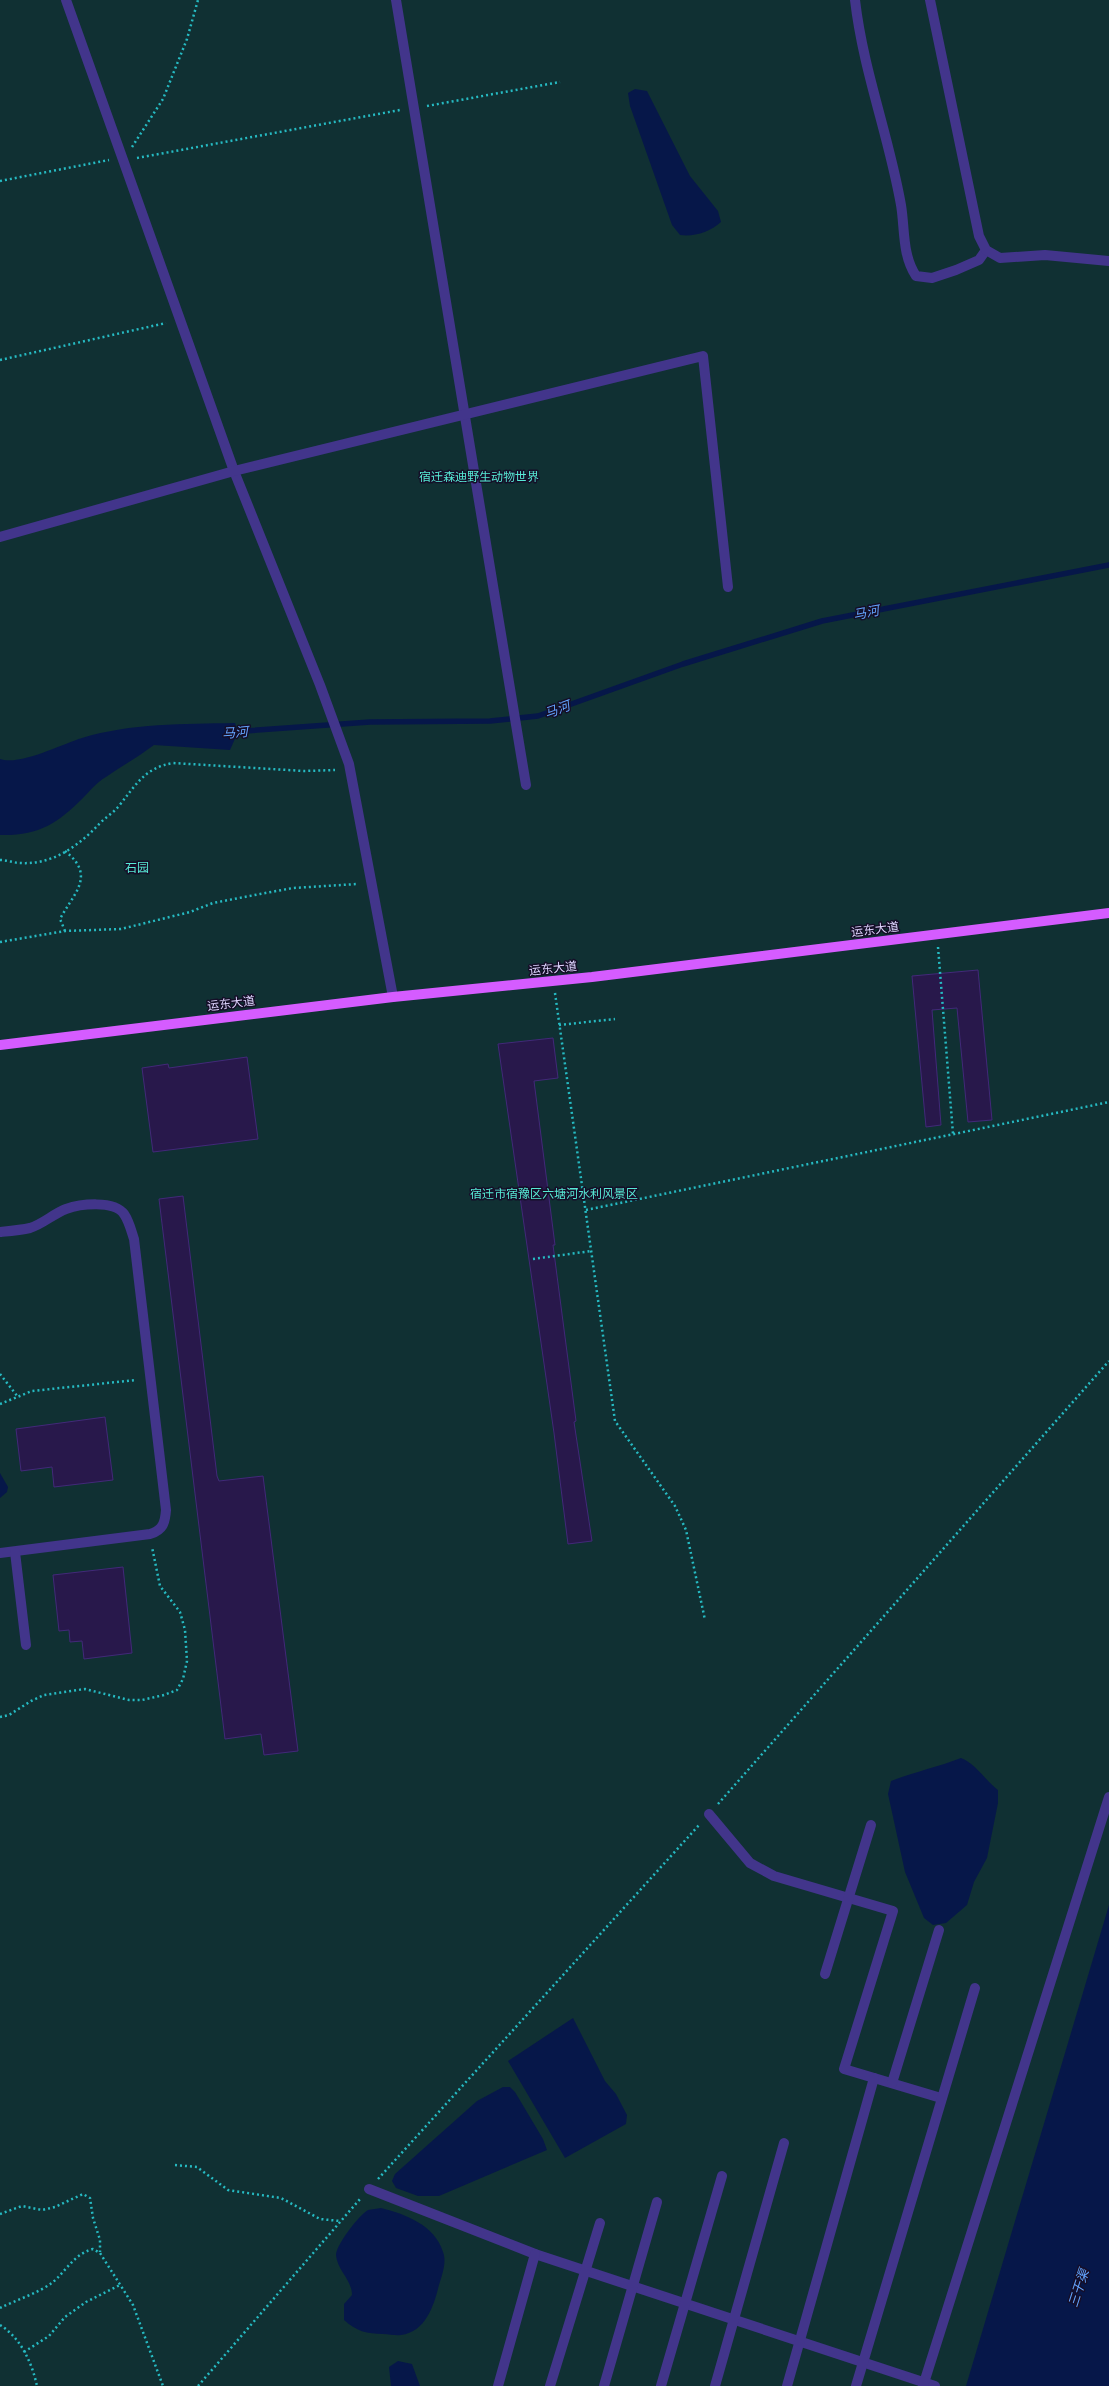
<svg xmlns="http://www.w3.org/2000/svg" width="1109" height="2386" font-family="Mulish,'Noto Sans SC',sans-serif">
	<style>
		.green { fill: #103033 }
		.water { fill: #061749 }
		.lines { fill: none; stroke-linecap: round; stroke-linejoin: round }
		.stream { stroke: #061749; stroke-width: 5.5 }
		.building { fill: #28184b; stroke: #422979 }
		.path { stroke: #26bac2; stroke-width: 2.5; stroke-dasharray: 2 3; stroke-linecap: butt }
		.minor { stroke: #42358b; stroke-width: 10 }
		.major { stroke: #d55cff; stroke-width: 10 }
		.labels { text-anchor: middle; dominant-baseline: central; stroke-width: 3; stroke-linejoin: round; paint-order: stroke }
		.park-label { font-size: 12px; fill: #57e9d5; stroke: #150e28 }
		.street-label { font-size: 12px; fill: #dfd5ff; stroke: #150e28 }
		.water-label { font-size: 13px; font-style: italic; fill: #63a5ff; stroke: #150e28 }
	</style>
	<rect width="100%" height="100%" fill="#150e28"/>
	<rect class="green" x="0" y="0" width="1109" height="2386"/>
	<g class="water">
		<path d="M635,89l12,2 43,85 28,35 3,11c-11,10 -27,15 -41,13l-8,-10 -42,-119 -2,-13z"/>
		<path d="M235,723l3,9 -8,18 -76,-5c-16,12 -32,21 -48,32 -9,5 -16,14 -23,21 -26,26 -45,38 -83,37v-76c20,7 62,-15 82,-21 49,-15 102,-14 153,-15z"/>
		<path d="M0,1473l8,14 -1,5 -7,6z"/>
		<path d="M961,1758c15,6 24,22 37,32v13l-11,55 -13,24 -7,23 -21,18 -13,2 -9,-7 -19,-46 -17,-78 3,-13c23,-9 47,-14 70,-23z"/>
		<path d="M1109,1905v481h-143z"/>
		<path d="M573,2018l32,63 11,13 11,21 -1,9 -61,34 -57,-97z"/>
		<path d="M503,2087h7l5,5 28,47 4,11 -108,46h-21l-22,-8 -4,-7 3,-7 82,-73z"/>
		<path d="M381,2208c24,6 54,17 62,44 4,10 -1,23 -4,33 -5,20 -13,47 -38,50 -5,1 -12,-1 -18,-1 -16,0 -27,-3 -39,-14v-16l8,-9c0,-15 -15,-25 -16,-40 0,-10 23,-40 32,-45 4,-1 9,-1 13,-2z"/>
		<path d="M398,2361l14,3 8,22h-29l-2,-19z"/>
	</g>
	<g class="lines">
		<path class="stream" d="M231,732l139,-10 120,-1 48,-5 145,-52 139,-43 287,-56"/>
	</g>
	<g class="building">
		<path d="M978,970l14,150 -24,2 -11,-114 -25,2 9,115 -15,2 -14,-151z"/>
		<path d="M553,1038l5,40 -24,3 21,164h-2l23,176 -2,1 18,119 -24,3 -14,-111 -56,-389z"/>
		<path d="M247,1057l11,82 -105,13 -11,-84 26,-4 1,4z"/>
		<path d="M183,1196l34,280 2,5 44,-5 35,275 -34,4 -3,-21 -36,5 -66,-540z"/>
		<path d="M105,1417l8,63 -59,7 -2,-20 -31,4 -5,-42z"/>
		<path d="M123,1567l9,86 -48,6 -2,-18 -12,1 -1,-12 -10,1 -6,-56z"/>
	</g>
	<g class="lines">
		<g class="path">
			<path d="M427,106l133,-24"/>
			<path d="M132,147l31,-48 24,-60 11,-39"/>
			<path d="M137,158l263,-48"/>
			<path d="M0,181l109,-21"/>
			<path d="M0,360l166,-37"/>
			<path d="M0,860c7,0 14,3 21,3 32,2 59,-18 79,-40 6,-6 13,-10 18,-16 18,-22 26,-39 55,-44l131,8 31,-1"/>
			<path d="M65,931l-5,-12c13,-25 37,-43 5,-68"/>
			<path d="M0,942l65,-11 56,-2 69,-17 23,-9 47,-9 33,-6 64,-4"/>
			<path d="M938,947l15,187"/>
			<path d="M555,993l60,428 60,85 11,24 19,90"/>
			<path d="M559,1025l56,-6"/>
			<path d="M586,1210l523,-108"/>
			<path d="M533,1259l58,-8"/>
			<path d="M0,1374l18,23"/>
			<path d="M0,1404l32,-13 104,-11"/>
			<path d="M0,1717l9,-2 22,-14 13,-6 41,-6 44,11h13l22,-5 13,-5 6,-11 4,-18 -2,-31 -5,-18 -20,-26 -8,-39"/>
			<path d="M718,1804l391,-443"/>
			<path d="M175,2165l22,2 31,23 53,8 39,21 20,2"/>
			<path d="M378,2179l322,-355"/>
			<path d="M0,2214l22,-8 20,4 13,-3 28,-13 7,4 3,20 7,22v12"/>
			<path d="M0,2308c16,-8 39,-15 53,-26 14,-12 21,-28 40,-33l7,4 33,52 30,81"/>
			<path d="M0,2325c21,13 32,38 37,61"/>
			<path d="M24,2352l25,-16 16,-19 21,-15 34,-17"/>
			<path d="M198,2386l162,-187"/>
		</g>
		<g class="minor">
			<path d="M66,0l168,471 86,214 29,79 44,233"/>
			<path d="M396,0l130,785"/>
			<path d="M855,0c8,70 34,136 46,205 4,24 1,50 15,71l16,2 24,-8 23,-10 7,-10"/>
			<path d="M930,0l49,236 7,14 14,8 45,-3 64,6"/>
			<path d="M0,537l234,-66 469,-115 25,231"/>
			<path d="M0,1232c10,-1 21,-2 30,-4 13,-4 23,-14 36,-19 14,-5 48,-9 58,5 5,7 7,16 10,25l32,271c-1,13 -3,20 -16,24l-150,19"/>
			<path d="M15,1552l11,93"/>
			<path d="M709,1814l41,49 24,13 119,35 -49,158 97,29"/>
			<path d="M825,1974l46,-149"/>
			<path d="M892,2083l47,-153"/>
			<path d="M369,2189l166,65 400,132"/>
			<path d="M498,2386l37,-132"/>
			<path d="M550,2386l50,-163"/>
			<path d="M604,2386l53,-184"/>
			<path d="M661,2386l61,-210"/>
			<path d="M715,2386l69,-243"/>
			<path d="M787,2386l87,-308"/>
			<path d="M856,2386l119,-398"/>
			<path d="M923,2386l186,-589"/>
		</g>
		<path class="major" d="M0,1045l393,-48 199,-20 517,-64"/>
	</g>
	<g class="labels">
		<g class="park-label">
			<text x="479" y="476">宿迁森迪野生动物世界</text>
			<text x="137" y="867">石园</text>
			<text x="554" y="1193">宿迁市宿豫区六塘河水利风景区</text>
		</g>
		<g class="street-label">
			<text transform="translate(875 929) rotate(-7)">运东大道</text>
			<text transform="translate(553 968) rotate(-6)">运东大道</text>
			<text transform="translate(231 1003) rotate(-7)">运东大道</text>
		</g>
		<g class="water-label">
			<text transform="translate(866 612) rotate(-11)">马河</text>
			<text transform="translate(557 709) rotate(-20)">马河</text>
			<text transform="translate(235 732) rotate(-4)">马河</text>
			<text transform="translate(1078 2288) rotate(-72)">三干渠</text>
		</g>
	</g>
</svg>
